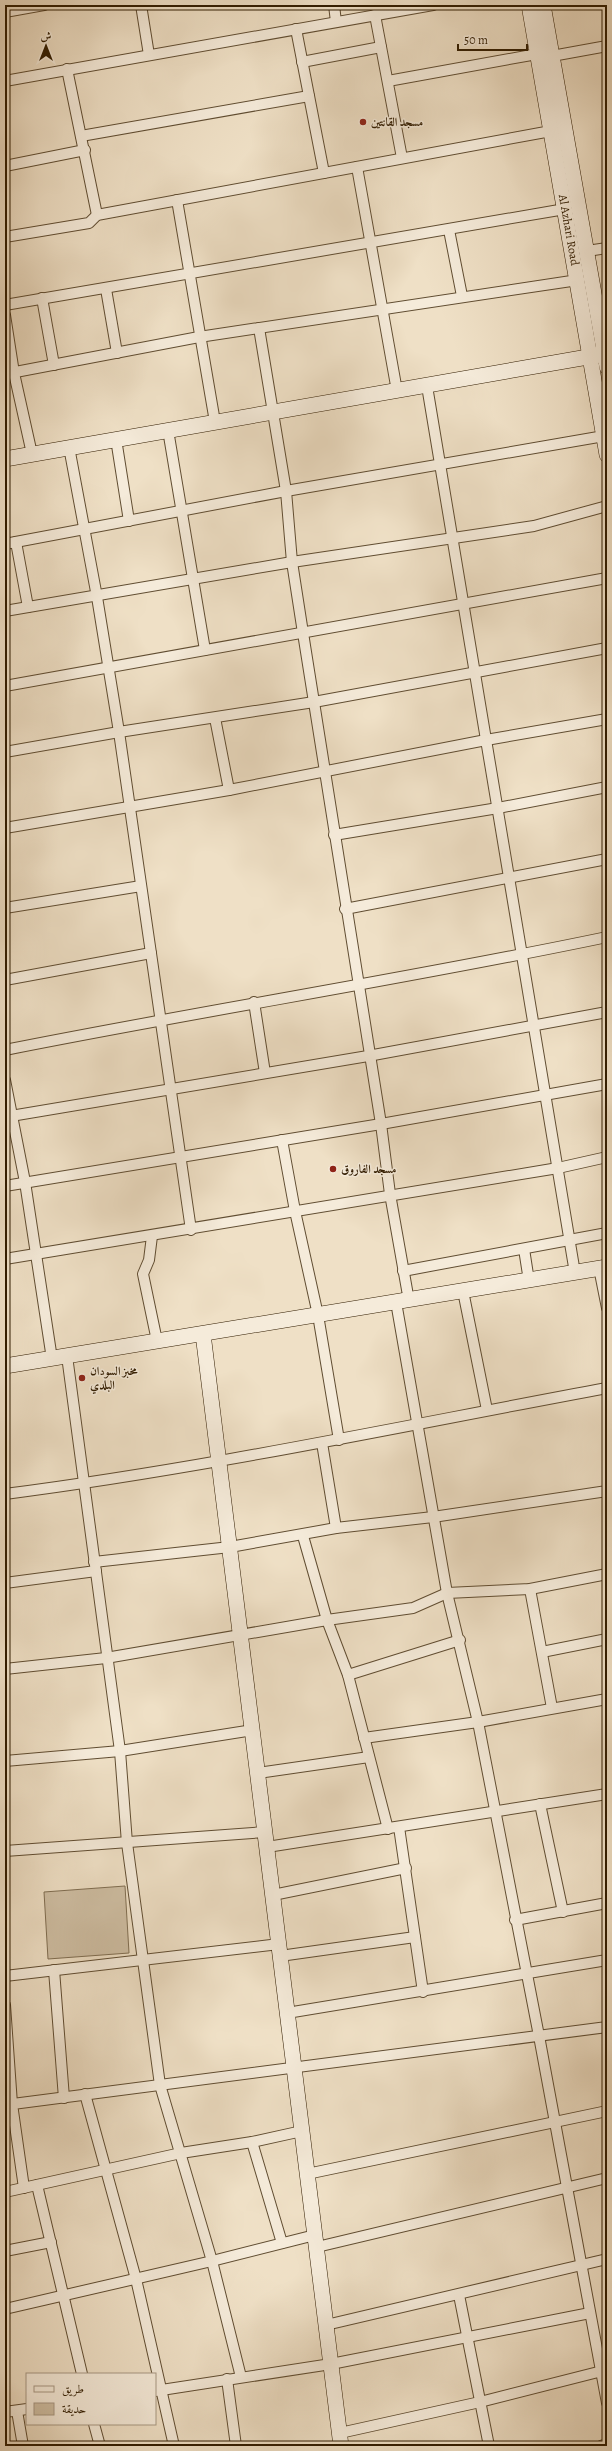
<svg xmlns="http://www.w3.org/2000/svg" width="612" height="2451" font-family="Alegreya,Amiri,serif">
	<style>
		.green { fill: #cfbfa4; stroke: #806e52 }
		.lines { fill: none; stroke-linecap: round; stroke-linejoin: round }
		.street-casing { stroke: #604d32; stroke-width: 12 }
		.secondary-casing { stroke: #311c00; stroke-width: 16 }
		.street { stroke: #f5ebda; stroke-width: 10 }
		.secondary { stroke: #f5ebda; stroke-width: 15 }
		.poi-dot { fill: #8f2418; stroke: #f5ebda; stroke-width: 1.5 }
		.labels { text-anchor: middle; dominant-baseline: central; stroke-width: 3; stroke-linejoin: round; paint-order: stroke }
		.poi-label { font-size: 12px; font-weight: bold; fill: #311c00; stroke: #f5ebda; text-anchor: start }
		.street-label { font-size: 12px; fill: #311c00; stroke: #f5ebda }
	</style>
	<rect width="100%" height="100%" fill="#efe0c6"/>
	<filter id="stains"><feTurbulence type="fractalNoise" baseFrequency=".005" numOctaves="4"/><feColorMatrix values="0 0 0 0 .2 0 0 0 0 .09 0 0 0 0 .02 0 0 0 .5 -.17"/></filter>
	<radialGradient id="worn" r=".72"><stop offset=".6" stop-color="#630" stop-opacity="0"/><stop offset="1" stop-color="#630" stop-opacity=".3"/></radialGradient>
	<path class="green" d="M125,1886l4,67 -81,6 -4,-67z"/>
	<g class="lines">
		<g class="street-casing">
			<g id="street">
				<path d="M141,5l8,50"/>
				<path d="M334,5l2,17"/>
				<path d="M5,12l39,-7"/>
				<path d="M375,15l27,143"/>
				<path d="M296,29l28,144"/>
				<path d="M552,56l55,-10"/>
				<path d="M302,62l79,-15"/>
				<path d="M67,69l30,146"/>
				<path d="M5,81l428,-76"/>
				<path d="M388,81l149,-27"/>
				<path d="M81,136l228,-40"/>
				<path d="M5,166l80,-16"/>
				<path d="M357,167l40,224"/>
				<path d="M177,200l38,222"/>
				<path d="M449,230l13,66"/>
				<path d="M5,237l84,-14 8,-8 454,-84"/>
				<path d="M587,251l20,-3"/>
				<path d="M106,289l11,64"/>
				<path d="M42,298l12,67"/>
				<path d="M5,305l560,-96"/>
				<path d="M5,315l9,58 18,81"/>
				<path d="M259,328l27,163 6,71 11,71 78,491 9,70 19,107"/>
				<path d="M5,374l194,-37 379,-57"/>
				<path d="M427,386l148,887"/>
				<path d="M168,430l37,220"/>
				<path d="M116,439l13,82"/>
				<path d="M69,447l28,150 22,135 72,498"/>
				<path d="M16,542l12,65"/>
				<path d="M5,544l281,-53 318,-55"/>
				<path d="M5,611l287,-49 242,-36 73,-20"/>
				<path d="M5,686l602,-108"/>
				<path d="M215,718l14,72"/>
				<path d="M5,752l114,-20 195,-30 293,-54"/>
				<path d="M5,828l224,-38 257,-50 121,-21"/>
				<path d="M334,835l164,-27 109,-21"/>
				<path d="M5,908l136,-22"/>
				<path d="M345,909l262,-50"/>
				<path d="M5,980l146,-27"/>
				<path d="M254,1002l11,71"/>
				<path d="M5,1050c200,-40 402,-71 602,-113"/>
				<path d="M5,1080l20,102 27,177"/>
				<path d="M5,1117l363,-61 239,-44"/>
				<path d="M282,1140l13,71 23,104 21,125"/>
				<path d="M5,1186l376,-62 226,-40"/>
				<path d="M152,1236l-3,24 -6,14 14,67"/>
				<path d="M524,1249l5,32"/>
				<path d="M5,1259l553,-91 49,-11"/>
				<path d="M599,1268l8,40"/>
				<path d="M403,1271l204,-38"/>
				<path d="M463,1291l24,119"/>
				<path d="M396,1302l51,291 31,129 61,314 68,367"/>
				<path d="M67,1356l53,395 7,92 33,242 52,176 29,116"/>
				<path d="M322,1443l14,85"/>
				<path d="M5,1494c202,-26 402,-69 602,-106"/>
				<path d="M303,1536l24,84 21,55 40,154"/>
				<path d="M94,1562l136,-15 106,-19 97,-11 174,-26"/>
				<path d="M5,1583l91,-12"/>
				<path d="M530,1589l22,119"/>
				<path d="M542,1652l65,-13"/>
				<path d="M5,1669l101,-11 221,-38 86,-12 34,-15 83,-4 77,-15"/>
				<path d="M348,1675l112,-35"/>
				<path d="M364,1738l114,-16 129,-23"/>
				<path d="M5,1761l115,-10 133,-21"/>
				<path d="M258,1773l111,-16"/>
				<path d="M540,1804l23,108"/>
				<path d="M399,1827l24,165"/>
				<path d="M267,1847l340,-53"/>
				<path d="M5,1851l260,-19"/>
				<path d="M273,1895l133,-27"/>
				<path d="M515,1920l92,-17"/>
				<path d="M280,1956l135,-19"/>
				<path d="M54,1970l10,128"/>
				<path d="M5,1976l274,-32"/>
				<path d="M5,2005l7,99 12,84"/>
				<path d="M287,2013l320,-53"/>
				<path d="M85,2094l51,185 38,167"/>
				<path d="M5,2105l602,-78"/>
				<path d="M252,2142l30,101"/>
				<path d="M307,2174l300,-63"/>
				<path d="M37,2185l45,189"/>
				<path d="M5,2192l176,-39 71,-11 50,-11"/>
				<path d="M317,2247l290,-69"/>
				<path d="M5,2251l46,-9"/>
				<path d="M459,2295l30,151"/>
				<path d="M5,2309l207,-48 103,-26"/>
				<path d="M326,2325l281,-66"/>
				<path d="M227,2379l9,67"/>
				<path d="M155,2391l176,-27 259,-51"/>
				<path d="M17,2411l6,35"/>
				<path d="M5,2412l22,-3"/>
				<path d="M94,2424l6,22"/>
				<path d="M340,2433l140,-31 126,-32"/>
				<path d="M601,2446l6,-2"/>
			</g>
		</g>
		<g class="secondary-casing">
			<g id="secondary">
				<path d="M529,5l78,450"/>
				<path d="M543,5l64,362"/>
				<path d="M5,459l600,-105"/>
				<path d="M203,1334l138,1112"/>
				<path d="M5,1366l602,-99"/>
			</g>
		</g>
		<use href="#street" class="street"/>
		<use href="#secondary" class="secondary"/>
	</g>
	<g class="poi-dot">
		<circle cx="363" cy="122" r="4"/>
		<circle cx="333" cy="1169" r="4"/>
		<circle cx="82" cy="1378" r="4"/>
	</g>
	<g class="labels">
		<g class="poi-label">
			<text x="371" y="122">مسجد القانتين</text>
			<text x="341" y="1169">مسجد الفاروق</text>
			<text x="90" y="1371">مخبز السودان<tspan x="90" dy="14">البلدي</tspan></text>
		</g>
		<g class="street-label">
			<text transform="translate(569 230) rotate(80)">Al Azhari Road</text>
		</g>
	</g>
	<rect width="612" height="2451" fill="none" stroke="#efe0c6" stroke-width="20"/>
	<rect x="6" y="6" width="600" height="2439" fill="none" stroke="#311c00" stroke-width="2"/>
	<rect x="10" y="10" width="592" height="2431" fill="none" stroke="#311c00"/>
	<rect x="26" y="2373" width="130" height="52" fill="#f5ebda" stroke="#a79883"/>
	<rect x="34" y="2386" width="20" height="6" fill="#f5ebda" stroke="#a79883"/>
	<text x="62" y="2393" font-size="12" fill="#311c00">طريق</text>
	<rect x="34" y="2403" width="20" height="12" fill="#cfbfa4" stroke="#a79883"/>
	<text x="62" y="2413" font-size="12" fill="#311c00">حديقة</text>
	<g transform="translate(46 46)" stroke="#f5ebda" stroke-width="3" paint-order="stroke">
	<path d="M0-3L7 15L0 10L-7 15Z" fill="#311c00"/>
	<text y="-6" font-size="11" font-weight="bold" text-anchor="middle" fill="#311c00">ش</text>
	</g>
	<path d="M458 44v6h69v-6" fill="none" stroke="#311c00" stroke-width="2"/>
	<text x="464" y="44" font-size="12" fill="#311c00" stroke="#f5ebda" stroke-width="3" paint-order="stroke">50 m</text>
	<rect width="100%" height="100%" filter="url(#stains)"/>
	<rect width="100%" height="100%" fill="url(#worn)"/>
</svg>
